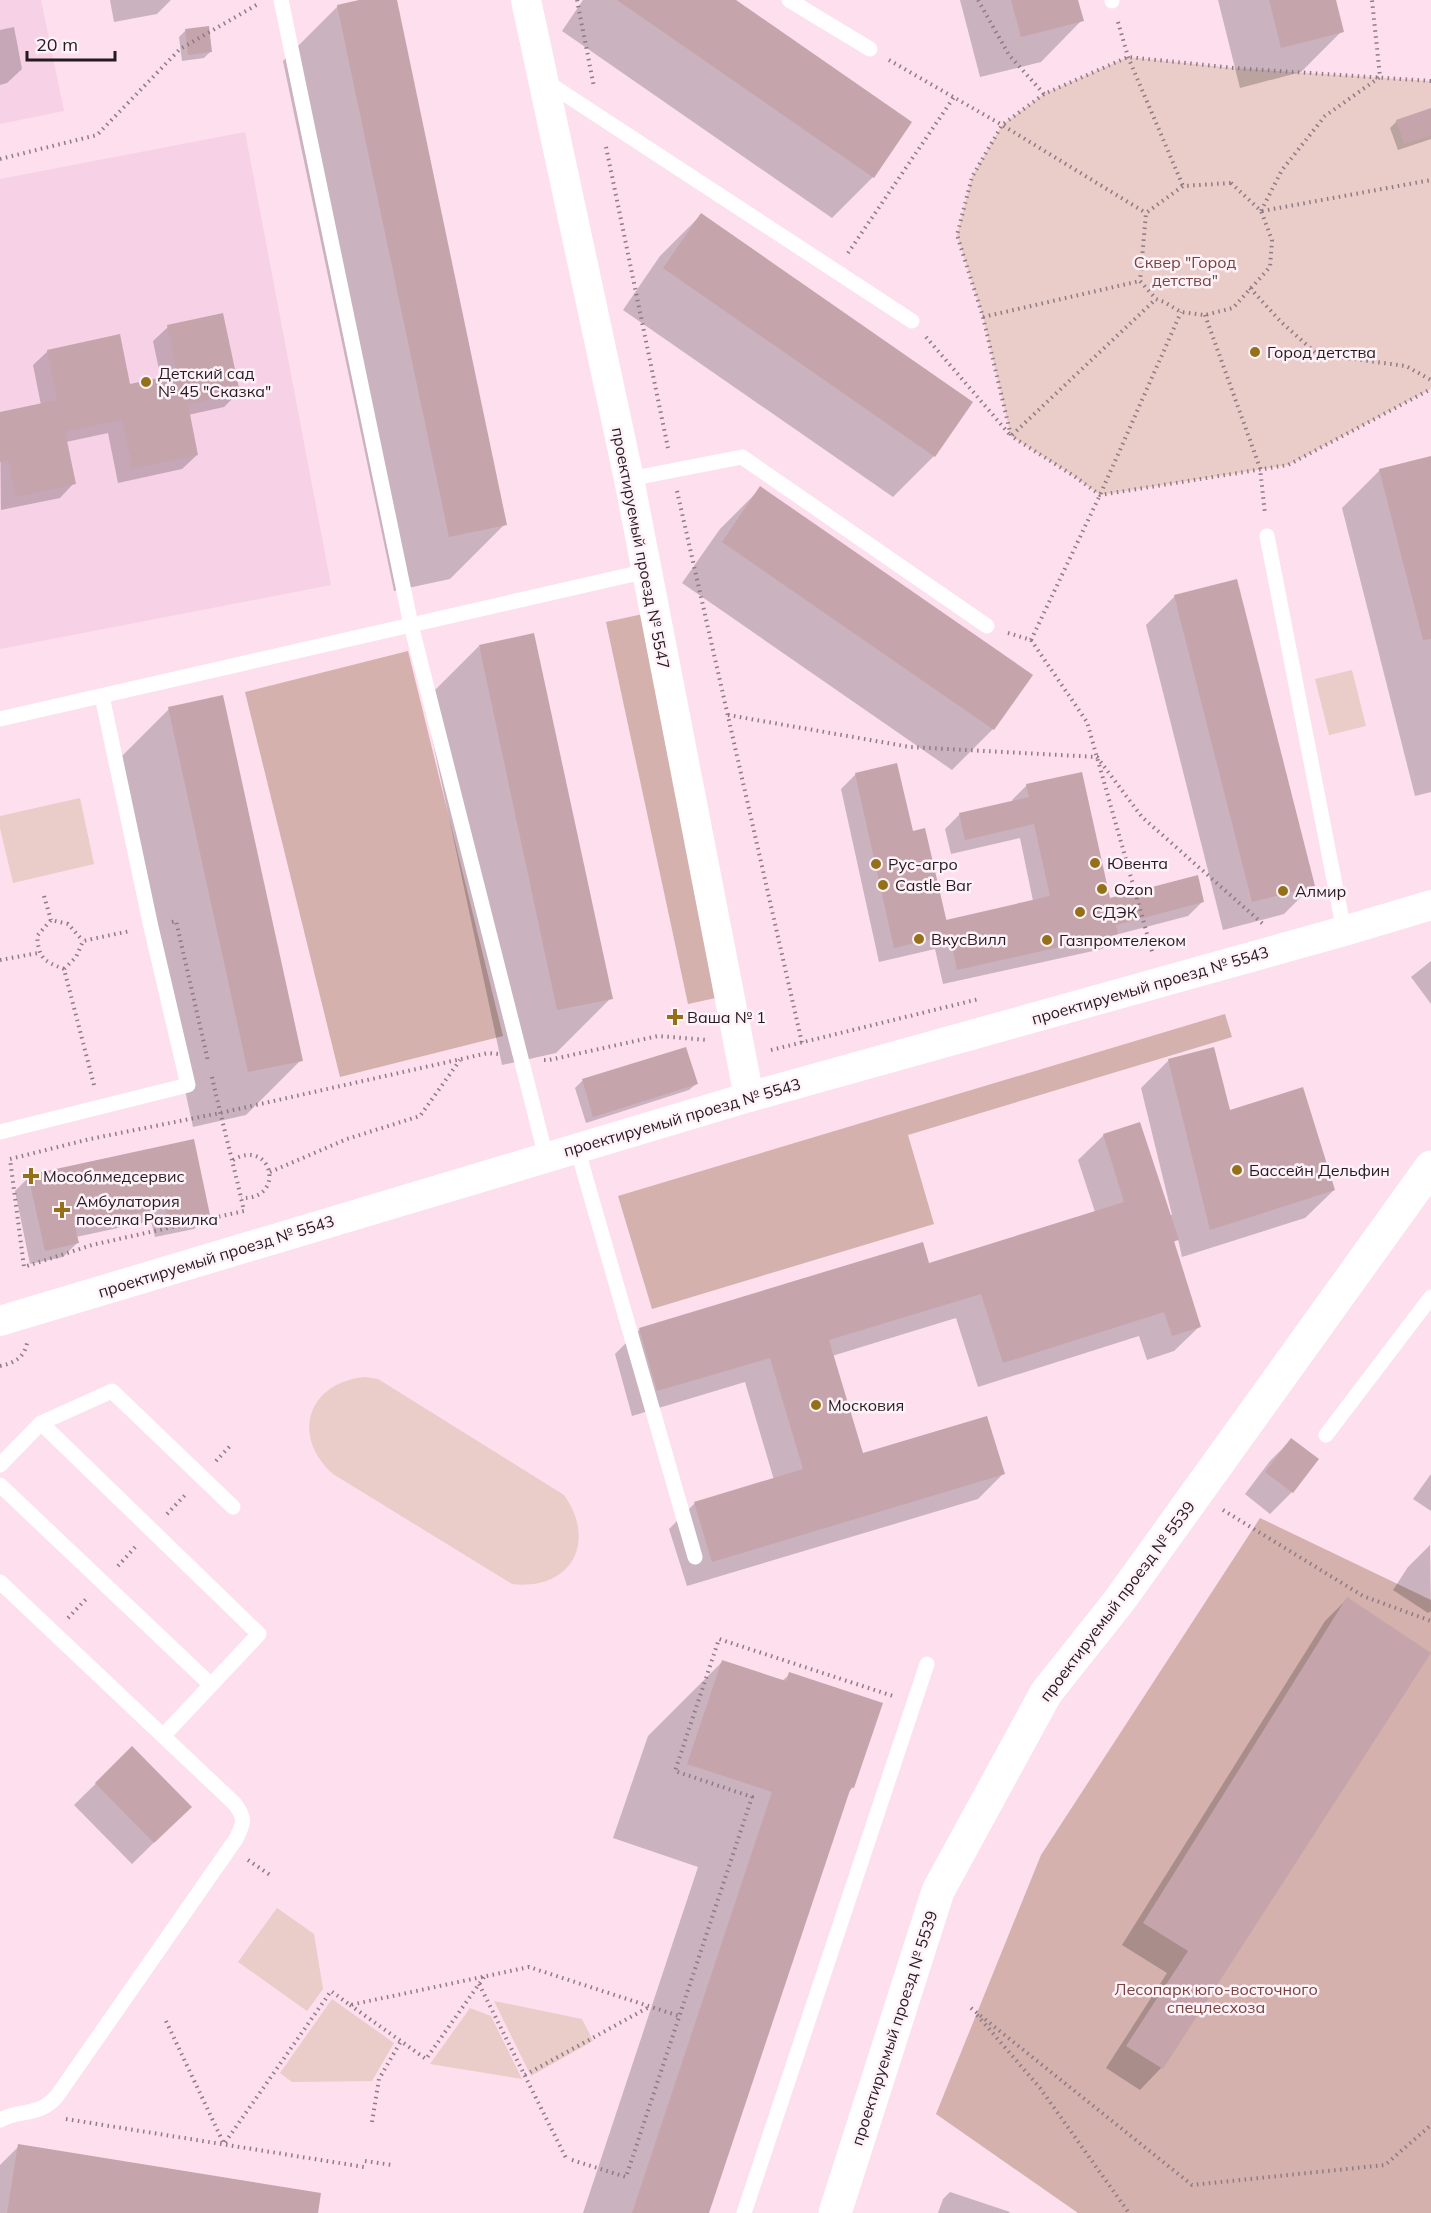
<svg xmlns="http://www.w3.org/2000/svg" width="1431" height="2213" font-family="Mulish,sans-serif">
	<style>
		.built { fill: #f7d1e5 }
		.green { fill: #eaccc8 }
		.forest { fill: #d4b1ad }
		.shadow { fill: #0003 }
		.building { fill: #c5a5ab }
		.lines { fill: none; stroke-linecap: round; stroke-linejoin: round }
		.path { stroke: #8f7b85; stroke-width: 4; stroke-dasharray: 1.5 4.5; stroke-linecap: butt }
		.lane { stroke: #fff; stroke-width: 15 }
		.street { stroke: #fff; stroke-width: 30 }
		.secondary { stroke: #fff; stroke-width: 33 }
		.poi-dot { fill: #947119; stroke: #fef2f8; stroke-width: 2 }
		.labels { text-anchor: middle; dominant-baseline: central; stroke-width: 5; stroke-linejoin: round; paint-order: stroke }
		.park-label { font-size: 16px; fill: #76433f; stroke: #fef2f8 }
		.poi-label { font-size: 16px; fill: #241a1f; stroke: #fef2f8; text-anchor: start }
		.street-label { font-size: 16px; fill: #241a1f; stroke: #fef2f8 }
	</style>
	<rect width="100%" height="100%" fill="#fddfee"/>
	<g class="built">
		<path d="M0,0h41l23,111 -64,13z"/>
		<path d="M245,132l86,453 -331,64v-470z"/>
	</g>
	<g class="green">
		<path d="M1128,57l106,11 197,13v308l-143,76 -188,30 -26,-19 -63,-40 -28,-119 -26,-82 15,-58 30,-52 42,-31z"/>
		<path d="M1352,670l14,56 -37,9 -14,-56z"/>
		<path d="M80,798l14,66 -81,19 -13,-55v-12z"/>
		<path d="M365,1377l13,2 186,116c34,48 6,96 -52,89l-179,-110c-43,-38 -25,-92 32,-97z"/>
		<path d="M277,1908l37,26 9,55 -16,22 -69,-49z"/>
		<path d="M332,1999l62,44 -22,38 -80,1 -12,-9z"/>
		<path d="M494,2001l88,18 11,22 -62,35z"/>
		<path d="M470,2008l21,8 31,63 -92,-15z"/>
	</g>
	<g class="forest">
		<path d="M643,614l82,382 -37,8 -82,-382z"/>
		<path d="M408,651l95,385 -163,41 -95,-385z"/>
		<path d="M1225,1014l7,23 -324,98 26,89 -282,85 -34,-113z"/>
		<path d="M1260,1518l171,82v613h-353l-142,-99 105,-259z"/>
	</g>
	<g class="shadow">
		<path d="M110,0h61l-14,14 -43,8z"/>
		<path d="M367,0h28l110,524 -55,55 -56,12 -111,-530 55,-55z"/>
		<path d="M583,0h150l140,177 -41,41 -270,-187z"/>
		<path d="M960,0h117l5,20 -41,42 -61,15z"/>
		<path d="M1218,0h116l8,31 -41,41 -61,16z"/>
		<path d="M14,27l8,42 -15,14 -7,2v-55z"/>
		<path d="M185,31l26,20 -7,7 -22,3 -3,-24z"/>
		<path d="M1431,110v29l-33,11 -8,-22 7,-7z"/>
		<path d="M701,215l233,241 -41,41 -270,-187 37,-54z"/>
		<path d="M168,327l70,66 -14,14 -36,8 9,40 -15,14 -64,14 -10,-50 -42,9 8,41 -14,15 -59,12 -1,-96 41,-9 -8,-40 15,-14 81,35 32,-7 -8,-38z"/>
		<path d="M1431,457v335l-16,4 -73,-288 38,-38z"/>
		<path d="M761,488l269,188 -37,53 -41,41 -270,-187 38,-54z"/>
		<path d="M1175,596l138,289 -29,29 -61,16 -77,-305z"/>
		<path d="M479,646l132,352 -55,55 -54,12 -78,-364z"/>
		<path d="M169,709l132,351 -55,55 -53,12 -79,-363z"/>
		<path d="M856,774l55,58 34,91 88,-22 -13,-63 -69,16 -6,-25 15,-15 53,-12 -1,-2 15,-15 82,115 94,1 -15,15 -73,19 -13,14 -159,35 -8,-35 -56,13 -38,-173z"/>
		<path d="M1431,961v43l-20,-27z"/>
		<path d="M685,1049l11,35 -7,6 -103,33 -11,-35 7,-7z"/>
		<path d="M1169,1060l60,52 105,78 -29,28 -123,39 -4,-18 -5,4 27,83 -26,25 -27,9 -8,-24 -161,51 -22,-69 -124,38 30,99 141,19 -25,25 -291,87 -18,-57 25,-25 80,-24 -29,-98 -113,34 -17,-62 25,-25 288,-64 167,-53 -17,-52 26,-25 66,80h2l-31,-127z"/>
		<path d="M29,1177l180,37 -15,15 -39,8 -4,-16 -75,16 1,6 -14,14 -33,7 -15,-73z"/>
		<path d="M1291,1440l1,52 -22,22 -25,-20 25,-33z"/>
		<path d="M1431,1474v37l-18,-12z"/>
		<path d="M1430,1545l1,66 -3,2 -35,-23 15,-23z"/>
		<path d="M1347,1599l82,54 -268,415 -21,22 -34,-22 61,-95 -45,-28 203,-324z"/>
		<path d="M723,1661l59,20 8,-7 63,113 -6,7 -139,419h-125l115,-346 -85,-29 35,-102z"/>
		<path d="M132,1748l58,59 -58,57 -58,-59z"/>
		<path d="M19,2146l297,67h-316v-48z"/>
		<path d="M950,2192l60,20 -1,1h-71l5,-14z"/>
	</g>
	<g class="building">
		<path d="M359,0h38l110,525 -58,12 -112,-532z"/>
		<path d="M617,0h119l176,122 -38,56z"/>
		<path d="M1011,0h67l6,21 -63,16z"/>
		<path d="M1269,0h67l8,32 -63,16z"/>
		<path d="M209,26l3,26 -24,3 -3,-26z"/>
		<path d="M1431,108v28l-27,8 -8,-24z"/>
		<path d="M701,213l272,189 -38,55 -272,-189z"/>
		<path d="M223,313l17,80 -52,11 10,51 -66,14 -10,-49 -57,11 11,53 -60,13 -8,-37 -8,2v-50l57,-12 -10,-50 73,-16 10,50 47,-10 -10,-49z"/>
		<path d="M1431,456v183l-8,1 -44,-171z"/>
		<path d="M760,486l273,189 -39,55 -272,-188z"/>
		<path d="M1237,579l78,307 -63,16 -78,-307z"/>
		<path d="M534,633l79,366 -56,11 -78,-365z"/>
		<path d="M223,695l80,366 -55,11 -80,-365z"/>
		<path d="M897,763l16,68 12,-3 23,99 -2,-7 104,-24 -16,-72 -69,16 -6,-27 70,-16 -3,-13 56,-12 28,126 88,-23 6,27 -88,23 2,9 -161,36 -7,-35 -56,13 -39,-175z"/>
		<path d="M686,1047l12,37 -105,33 -11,-38z"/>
		<path d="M1214,1047l16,63 73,-23 32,103 -125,40 -42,-171z"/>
		<path d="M1140,1122l39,118 -5,1 27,86 -29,9 -8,-24 -161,51 -22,-69 -152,46 34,113 124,-37 18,58 -293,88 -18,-60 109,-33 -33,-111 -113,33 -18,-63 284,-86 6,21 195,-61 -21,-68z"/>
		<path d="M194,1139l16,76 -41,9 -4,-17 -90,20 4,16 -34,8 -17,-76z"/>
		<path d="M1291,1438l28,21 -26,34 -28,-21z"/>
		<path d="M1347,1597l84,56 -268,416 -37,-23 62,-95 -45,-28z"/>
		<path d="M722,1660l64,21 3,-9 94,31 -29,85 -3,-1 -142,426h-77l140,-421 -85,-28z"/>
		<path d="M132,1746l60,61 -38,36 -59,-60z"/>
		<path d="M18,2144l303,49 -3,20h-311z"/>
	</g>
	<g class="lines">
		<g class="path">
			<path d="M577,0l17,87"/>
			<path d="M978,0l31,55 35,39"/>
			<path d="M1118,22l10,35 55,129"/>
			<path d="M889,60l113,65 144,88"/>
			<path d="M1431,81l-197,-13 -106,-11 -84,37 -42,31 -30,52 -15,58 26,82 28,119 63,40 26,19 188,-30 143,-76"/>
			<path d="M606,147l62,301"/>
			<path d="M0,159l97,-24 83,-86 80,-46"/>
			<path d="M1231,183l30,28 11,29 -2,27 -37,41 -28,7 -24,-3 -17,-10 -8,-3 -16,-18 6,-68 37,-27z"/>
			<path d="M1261,211l21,-41 43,-54 55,-39 -8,-77"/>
			<path d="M1262,211l169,-31"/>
			<path d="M848,253l106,-156"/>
			<path d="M1250,288l31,34 36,32 89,12 25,14"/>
			<path d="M1205,315l55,153 5,46"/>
			<path d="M983,317l157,-36"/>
			<path d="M926,337l85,99 145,-137"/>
			<path d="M677,491l125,552"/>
			<path d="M1008,633l23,7 69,-145 81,-183"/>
			<path d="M1031,640l56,82 66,233"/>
			<path d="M728,715l182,32 187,10 45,60 121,107"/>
			<path d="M44,896l7,24"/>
			<path d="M172,922l4,-1 32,140"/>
			<path d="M0,960l38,-7"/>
			<path d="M64,969c-21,-8 -25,-11 -27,-33l14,-16 17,4 15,17"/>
			<path d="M771,1050l208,-51"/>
			<path d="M544,1060h5l109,-24 50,4"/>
			<path d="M212,1077c10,45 22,89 32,134l-152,34 -68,22 -14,-108 80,-20 130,-26 268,-60 10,1"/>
			<path d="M94,1085l-30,-116 12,-12 7,-16 47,-10"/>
			<path d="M233,1160c39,-23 54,40 8,38"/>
			<path d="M270,1172l77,-33 73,-23 40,-56"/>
			<path d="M0,1366c14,-3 24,-8 27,-23"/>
			<path d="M216,1461l14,-15"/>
			<path d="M1223,1510l140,86 68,25"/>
			<path d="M167,1514l20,-21"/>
			<path d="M118,1566l19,-21"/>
			<path d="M68,1618l20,-21"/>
			<path d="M248,1860l22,15"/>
			<path d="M479,1984l87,174"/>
			<path d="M350,2005l76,54 58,-82"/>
			<path d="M971,2008l221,177 193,-20 46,-40"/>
			<path d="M977,2015l63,73 89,125"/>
			<path d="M166,2021l58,123 107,-153 19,14 179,-38 150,49"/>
			<path d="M525,2075l124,-68"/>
			<path d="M66,2119l298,48"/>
			<path d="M372,2122l7,-43 22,-38"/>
			<path d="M572,2160l54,17 126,-380 -77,-26 44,-132 174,57"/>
			<path d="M365,2161l27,4"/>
		</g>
		<g class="lane">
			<path d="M281,0l130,625 135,532"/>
			<path d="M789,0l81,49"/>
			<path d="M1112,0v1"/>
			<path d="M545,81l367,240"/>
			<path d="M629,479l113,-22 245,169"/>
			<path d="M1267,536l77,395"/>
			<path d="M0,719l647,-148"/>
			<path d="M0,1132l188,-47 -37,-158 -49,-231"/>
			<path d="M577,1148l118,409"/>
			<path d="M41,1423l71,-32 121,116"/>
			<path d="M1326,1435l105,-138"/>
			<path d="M0,1465l41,-42 218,211 -96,102"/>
			<path d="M0,1485l211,200"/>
			<path d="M0,1582l234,221c12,15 10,20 2,36l-179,257c-18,21 -36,13 -57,24"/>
			<path d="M744,2213l183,-549"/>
		</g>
		<g class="street">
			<path d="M526,0l103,479 120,618"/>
			<path d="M0,1321l749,-224 595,-166 87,-26"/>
		</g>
		<path class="secondary" d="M835,2213l103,-322 108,-198 73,-92 312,-434"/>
	</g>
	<g class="poi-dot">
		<circle cx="1255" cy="352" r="6"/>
		<circle cx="146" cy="382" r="6"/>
		<circle cx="1095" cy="863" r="6"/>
		<circle cx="876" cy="864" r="6"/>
		<circle cx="883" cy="885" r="6"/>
		<circle cx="1102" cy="889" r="6"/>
		<circle cx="1283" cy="891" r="6"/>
		<circle cx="1080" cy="912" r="6"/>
		<circle cx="919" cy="939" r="6"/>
		<circle cx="1047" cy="940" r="6"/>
		<path d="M672 1008h6v6h6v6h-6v6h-6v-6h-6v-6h6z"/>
		<circle cx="1237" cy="1170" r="6"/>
		<path d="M28 1167h6v6h6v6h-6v6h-6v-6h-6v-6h6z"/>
		<path d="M59 1201h6v6h6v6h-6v6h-6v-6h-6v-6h6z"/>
		<circle cx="816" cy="1405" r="6"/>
	</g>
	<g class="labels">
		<g class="park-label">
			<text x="1185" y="262">Сквер "Город<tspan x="1185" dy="18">детства"</tspan></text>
			<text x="1216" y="1989">Лесопарк юго-восточного<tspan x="1216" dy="18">спецлесхоза</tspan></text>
		</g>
		<g class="poi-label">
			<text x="1267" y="352">Город детства</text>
			<text x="158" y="373">Детский сад<tspan x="158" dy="18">№ 45 "Сказка"</tspan></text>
			<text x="1107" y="863">Ювента</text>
			<text x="888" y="864">Рус-агро</text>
			<text x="895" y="885">Castle Bar</text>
			<text x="1114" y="889">Ozon</text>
			<text x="1295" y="891">Алмир</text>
			<text x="1092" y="912">СДЭК</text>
			<text x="931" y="939">ВкусВилл</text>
			<text x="1059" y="940">Газпромтелеком</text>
			<text x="687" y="1017">Ваша № 1</text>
			<text x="1249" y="1170">Бассейн Дельфин</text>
			<text x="43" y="1176">Мособлмедсервис</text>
			<text x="76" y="1201">Амбулатория<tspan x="76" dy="18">поселка Развилка</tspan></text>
			<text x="828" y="1405">Московия</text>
		</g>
		<g class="street-label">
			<text transform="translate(641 548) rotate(79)">проектируемый проезд № 5547</text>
			<text transform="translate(1150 985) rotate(-16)">проектируемый проезд № 5543</text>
			<text transform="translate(682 1117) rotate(-16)">проектируемый проезд № 5543</text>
			<text transform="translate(216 1256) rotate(-17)">проектируемый проезд № 5543</text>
			<text transform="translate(1117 1601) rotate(-53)">проектируемый проезд № 5539</text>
			<text transform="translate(894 2028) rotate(-72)">проектируемый проезд № 5539</text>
		</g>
	</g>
	<path d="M27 51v9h88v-9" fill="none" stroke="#241a1f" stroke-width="3"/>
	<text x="36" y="51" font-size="18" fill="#241a1f" stroke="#fef2f8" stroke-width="4.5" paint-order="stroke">20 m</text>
</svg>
